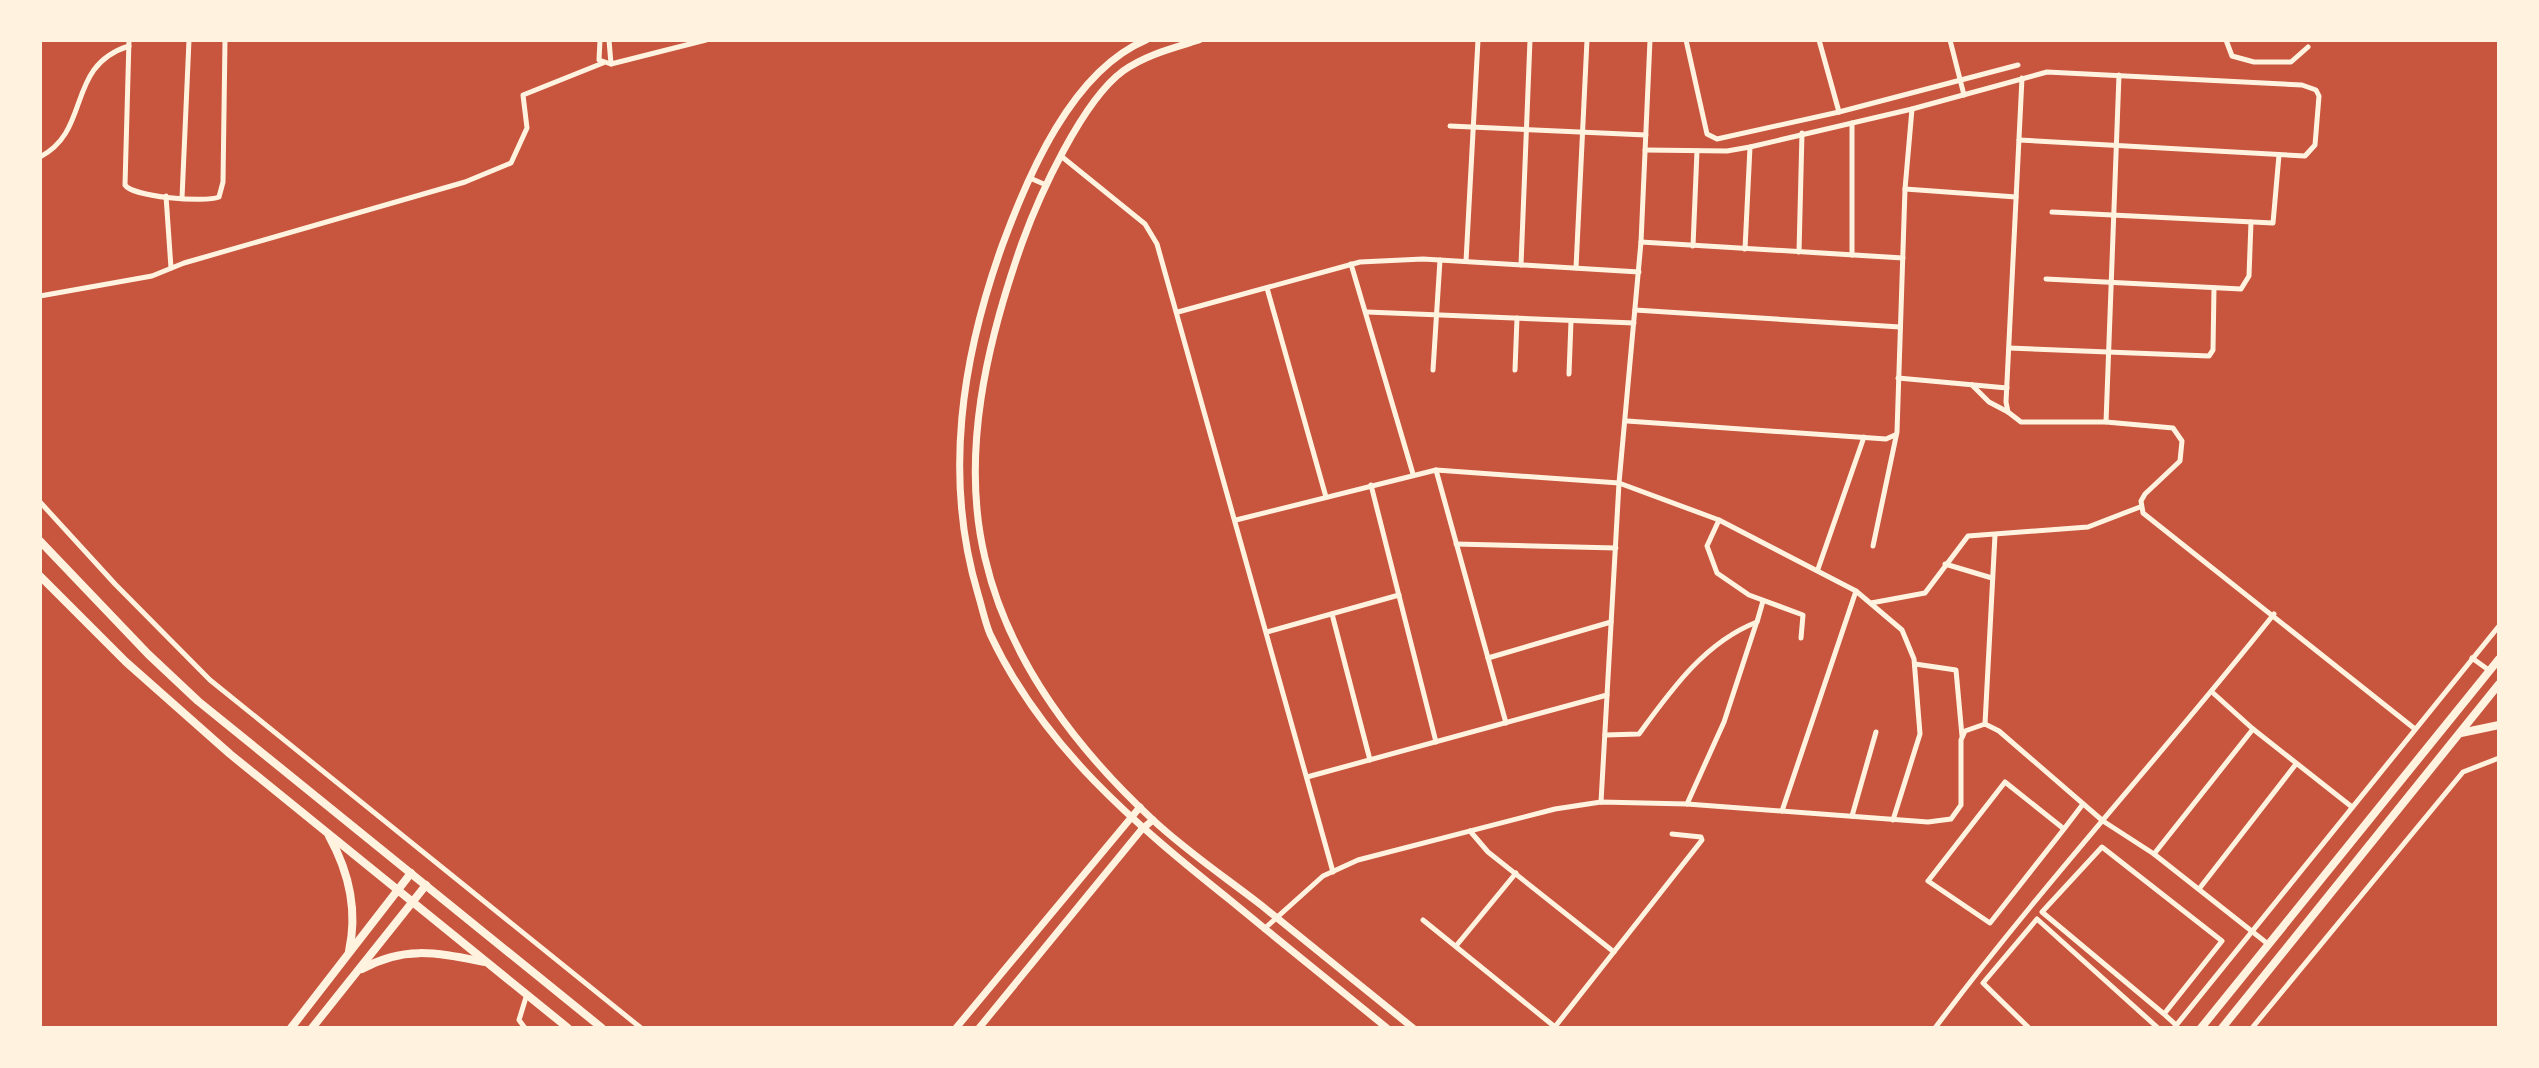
<svg xmlns="http://www.w3.org/2000/svg" width="2539" height="1068" font-family="Karla,sans-serif">
	<style>
		.lines { fill: none; stroke-linecap: round; stroke-linejoin: round }
		.minor { stroke: #fff3e0; stroke-width: 5 }
		.tertiary { stroke: #fff3e0; stroke-width: 7 }
		.secondary { stroke: #fff3e0; stroke-width: 8 }
	</style>
	<rect width="100%" height="100%" fill="#c8553d"/>
	<g class="lines">
		<g class="minor">
			<path d="M129,40l-4,145c8,12 80,18 94,12l4,-15 2,-142"/>
			<path d="M600,40l-1,20 12,4 95,-24"/>
			<path d="M609,40l2,24"/>
			<path d="M1686,40l21,94 10,5 122,-27 179,-47"/>
			<path d="M1819,40l20,72"/>
			<path d="M1950,40l14,55"/>
			<path d="M2226,40l6,16 22,6h37l17,-15"/>
			<path d="M2022,78l-16,324 2,10 13,10h85l67,6 9,13 -2,20 -35,33 -4,7 2,12 272,216"/>
			<path d="M1852,123v132"/>
			<path d="M1450,126l196,9"/>
			<path d="M1645,150l82,1 23,-4 162,-38 135,-37 255,13 14,5 3,6 -4,49 -10,11 -286,-16"/>
			<path d="M1061,156l84,68 12,20 176,628"/>
			<path d="M40,157c52,-27 25,-91 89,-111"/>
			<path d="M1030,178l16,7"/>
			<path d="M1905,189l111,8"/>
			<path d="M166,196l5,72"/>
			<path d="M182,198l7,-158"/>
			<path d="M2052,212l221,11 6,-68"/>
			<path d="M1641,242l262,16"/>
			<path d="M1693,246l4,-95"/>
			<path d="M1745,249l5,-102"/>
			<path d="M1799,252l3,-119"/>
			<path d="M1466,261l12,-221"/>
			<path d="M1351,264l62,210"/>
			<path d="M1521,265l9,-225"/>
			<path d="M1576,268l11,-228"/>
			<path d="M2046,279l195,10 8,-13 2,-54"/>
			<path d="M1267,288l59,209"/>
			<path d="M40,296l112,-20 32,-13 281,-81 46,-19 16,-35 -4,-33 80,-32"/>
			<path d="M1635,310l265,17"/>
			<path d="M1178,312l182,-50 63,-3 216,13"/>
			<path d="M1367,312l267,11"/>
			<path d="M2009,348l200,8 4,-6 1,-62"/>
			<path d="M1433,370l7,-110"/>
			<path d="M1515,370l2,-52"/>
			<path d="M1569,374l2,-53"/>
			<path d="M1898,378l109,10"/>
			<path d="M1972,385l17,17 19,10"/>
			<path d="M1627,421l259,18 9,-4"/>
			<path d="M2106,422l13,-347"/>
			<path d="M1436,470l70,253"/>
			<path d="M1371,485l65,257"/>
			<path d="M40,502l75,82 95,96 431,348"/>
			<path d="M1236,520l200,-50 183,13 100,37 137,71 46,39 12,29 6,75 -27,86"/>
			<path d="M1719,520l-12,26 10,27 32,22 54,20 -2,23"/>
			<path d="M1456,544l160,4"/>
			<path d="M1873,546l24,-114 8,-243 7,-80"/>
			<path d="M1945,564l47,14"/>
			<path d="M1818,569l46,-132"/>
			<path d="M1871,603l54,-10 43,-57 120,-9 52,-20"/>
			<path d="M1332,614l38,146"/>
			<path d="M1267,632l132,-37"/>
			<path d="M1488,658l123,-36"/>
			<path d="M2472,658l18,13"/>
			<path d="M1915,664l41,6 6,66"/>
			<path d="M2212,692l41,37 99,78"/>
			<path d="M1985,724l10,-189"/>
			<path d="M1605,735l34,-1c32,-44 66,-92 118,-112l6,-21"/>
			<path d="M1307,777l300,-82"/>
			<path d="M1601,802l18,-319 22,-241 9,-202"/>
			<path d="M1687,804l37,-82 33,-101"/>
			<path d="M1782,811l74,-220"/>
			<path d="M1852,816l24,-84"/>
			<path d="M2064,829l-74,94 -62,-42 77,-99 59,47 19,-25"/>
			<path d="M1470,831l18,21 126,100"/>
			<path d="M2154,854l99,-125"/>
			<path d="M2199,889l97,-125"/>
			<path d="M1423,920l132,107"/>
			<path d="M1264,929l59,-53 35,-16 197,-51 46,-7 86,2 241,18 23,-3 10,-14v-65l4,-9 20,-7 14,7 104,90 51,33 114,90"/>
			<path d="M1456,946l60,-73"/>
			<path d="M2164,1014l-122,-102 60,-65 120,94 -58,73 12,11"/>
			<path d="M525,1028l-6,-8 8,-26"/>
			<path d="M1554,1028l148,-188 -1,-3 -29,-3"/>
			<path d="M1935,1028c107,-143 228,-274 339,-414"/>
			<path d="M2029,1028l-46,-45 54,-64 121,109"/>
			<path d="M2174,1028l325,-402"/>
			<path d="M2252,1028l211,-256 36,-14"/>
		</g>
		<g class="tertiary">
			<path d="M1146,40c-74,31 -118,135 -144,206 -40,112 -59,231 -24,348 4,13 7,28 12,40 53,113 145,190 240,266 52,43 104,85 157,128"/>
			<path d="M1199,40c-26,8 -54,15 -76,31 -41,30 -84,125 -101,172 -35,99 -62,211 -37,315 24,104 91,190 167,261 34,32 73,58 109,86 51,41 102,82 152,123"/>
			<path d="M956,1028l184,-221"/>
			<path d="M979,1028l163,-199 11,-9"/>
		</g>
		<g class="secondary">
			<path d="M40,541l108,113 50,47 404,327"/>
			<path d="M40,576l86,86 104,92 338,274"/>
			<path d="M2461,733l38,-8"/>
			<path d="M329,836c20,36 29,74 20,115"/>
			<path d="M362,969c43,-24 76,-16 123,-7"/>
			<path d="M291,1028l120,-155"/>
			<path d="M312,1028l114,-143"/>
			<path d="M2201,1028l298,-369"/>
			<path d="M2222,1028l277,-344"/>
		</g>
	</g>
	<rect width="2539" height="1068" fill="none" stroke="#fff3e0" stroke-width="84"/>
</svg>
